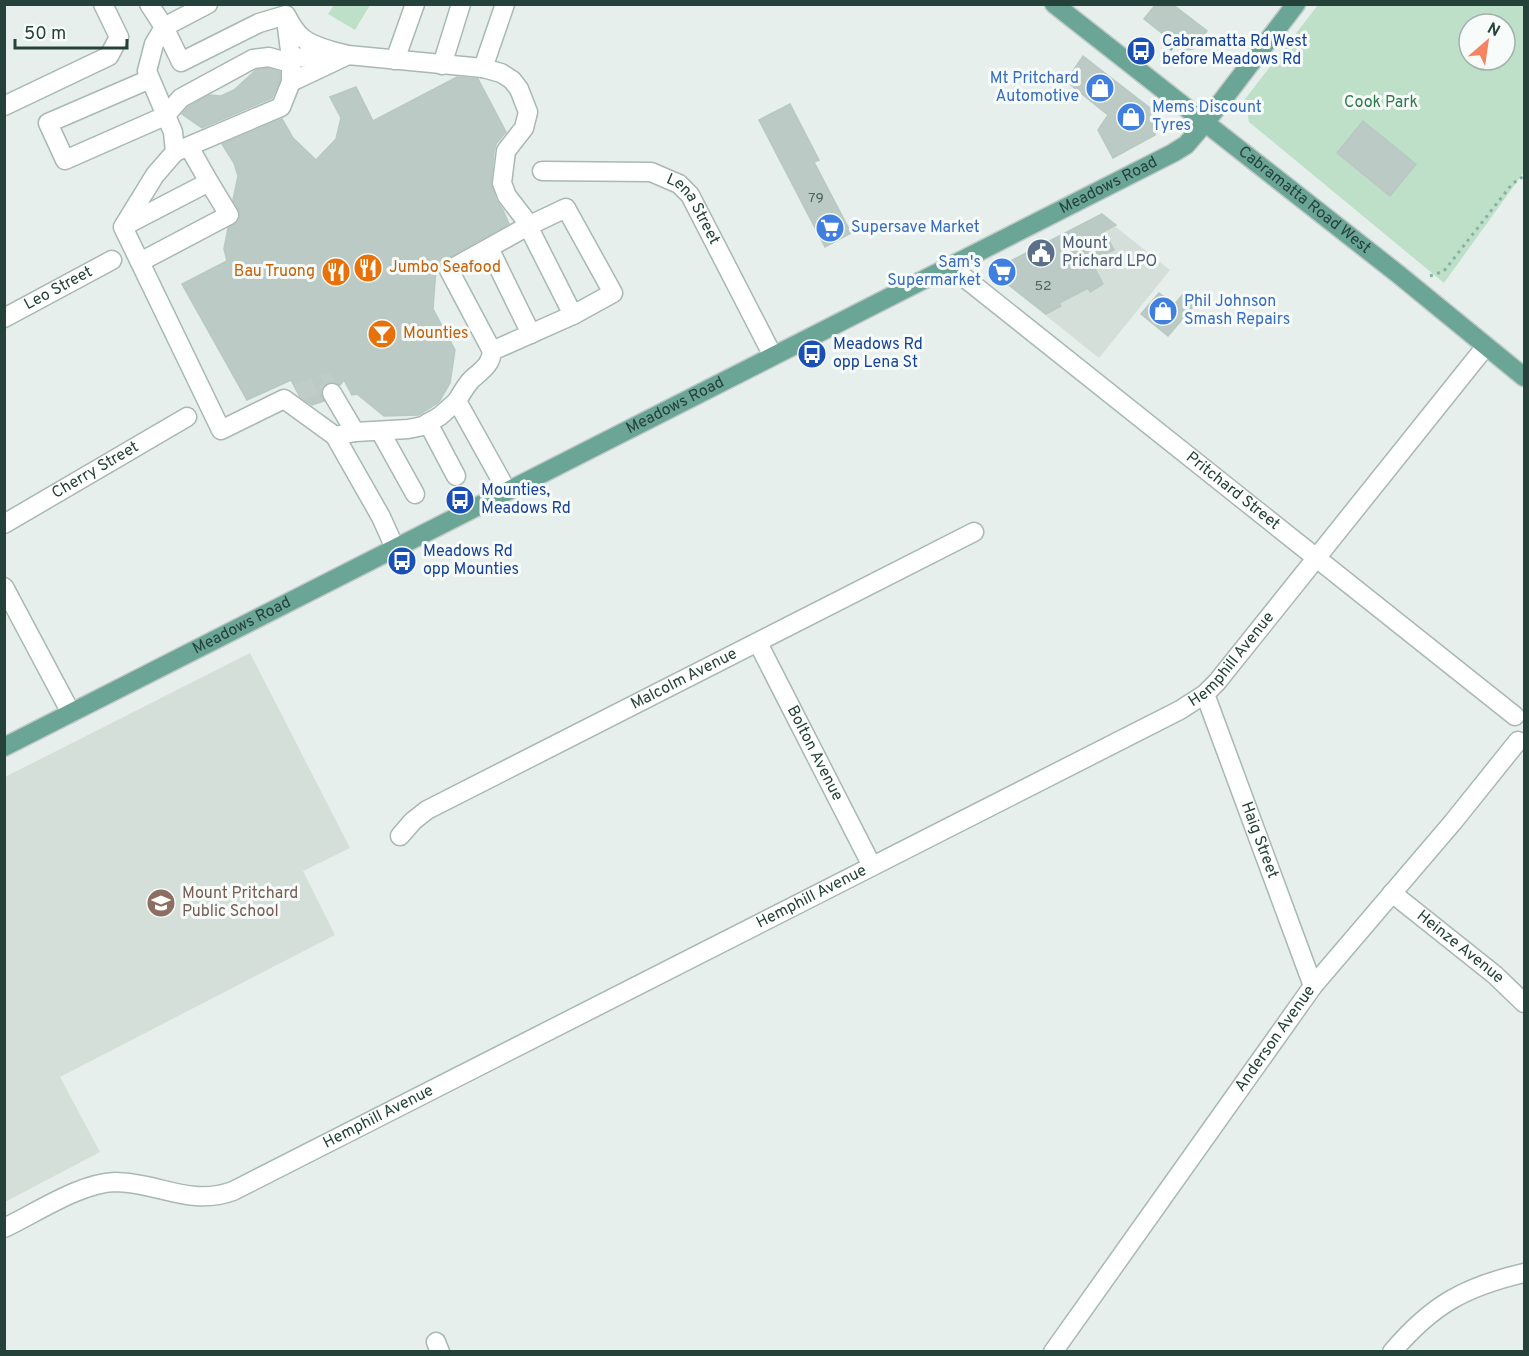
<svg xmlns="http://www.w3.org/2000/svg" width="1529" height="1356" font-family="Overpass,sans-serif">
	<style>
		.built { fill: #d4dfda }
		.green { fill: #bfe0c8; fill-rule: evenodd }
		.building { fill: #bbcac4; stroke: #b8c9c2; stroke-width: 1.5 }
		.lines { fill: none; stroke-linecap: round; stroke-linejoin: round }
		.minor-tunnel { stroke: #bfccc8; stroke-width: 18; stroke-dasharray: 18 9; stroke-linecap: butt }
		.minor-casing { stroke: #a8b8b2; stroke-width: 21 }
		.major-casing { stroke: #c2cac8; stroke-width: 21 }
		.path { stroke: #86b3a5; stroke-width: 3; stroke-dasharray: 3 4.5; stroke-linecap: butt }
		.minor { stroke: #fff; stroke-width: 18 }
		.major { stroke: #6aa596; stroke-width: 18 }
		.labels { text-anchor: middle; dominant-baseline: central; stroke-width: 6; stroke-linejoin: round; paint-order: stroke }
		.number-label { font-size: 14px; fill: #4a645c }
		.transit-label { font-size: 16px; fill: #164399; stroke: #f7fbf9; text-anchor: start }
		.shop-label { font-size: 16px; fill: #366cbe; stroke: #f7fbf9; text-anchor: start }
		.park-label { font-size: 16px; fill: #2d7a4b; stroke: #f7fbf9 }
		.street-label { font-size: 16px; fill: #24423a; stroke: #f7fbf9 }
		.service-label { font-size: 16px; fill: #4e5e75; stroke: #f7fbf9; text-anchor: start }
		.food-label { font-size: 16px; fill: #c56008; stroke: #f7fbf9; text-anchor: start }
		.education-label { font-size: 16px; fill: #785e54; stroke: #f7fbf9; text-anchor: start }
	</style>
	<rect width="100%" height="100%" fill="#e6efeb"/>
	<g class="built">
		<path d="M1102,216l68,54 -71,88 -104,-83 2,-6z"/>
		<path d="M250,653l100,195 -47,23 32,64 -275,142 40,75 -95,50v-425z"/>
	</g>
	<g class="green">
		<path d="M334,5v-1l36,1 -15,25 -27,-16z"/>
		<path d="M1318,5h206v167l-80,111 -195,-161 -4,-23zM1469,24h36v36h-36z"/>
	</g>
	<g class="building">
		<path d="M1156,4h16l35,27 -14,18 -10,1 -39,-31z"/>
		<path d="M1083,56l76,59 -4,20 -42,23 -15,-28 10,-15 -42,-34z"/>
		<path d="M268,68l12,4v8l-8,18 -70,30 -20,-14 6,-7 21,-12 12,1 13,-6 22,-20z"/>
		<path d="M457,77l21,2 28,53 -10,12 -2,8 -3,30 5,18 7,10 6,14 -65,36 -8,9 -3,40 22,41 -5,33 -11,19 -20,13 -35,1 -27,-22 -5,1 -8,-15 -4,5 -8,-3 -6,2 -5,9 3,8 -12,4 -12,-8 -9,-17 -44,20 -65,-116 45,-23 -3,-12 4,-21 11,-8v-10l-6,-10 5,-24 -4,-13 -12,-19 60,-25 11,19 23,22 20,-21 5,-21 -11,-21 26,-10 17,34z"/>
		<path d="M790,104l29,56 -5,2 37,71 -26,14 -66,-127z"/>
		<path d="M1363,121l53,43 -26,32 -53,-43z"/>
		<path d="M1102,214l14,11 -12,6 10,19 -23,11 12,23 -13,8 -2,-4 -29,15 2,3 -15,8 -50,-39 1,-7z"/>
		<path d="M1185,292l12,10 -29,34 -27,-22 18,-21 15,12z"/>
	</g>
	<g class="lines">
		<path class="minor-tunnel" d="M298,393l28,-11 6,11"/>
		<g class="minor-casing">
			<g id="minor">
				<path d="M149,4l15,23 -10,17 -7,27 26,61 2,20 -20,23 -32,52 98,203 63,-31 51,37 46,81 14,31"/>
				<path d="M208,4l-44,23 17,35 78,-39 27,-8c11,22 19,28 43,35"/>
				<path d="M395,60l20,-56"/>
				<path d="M442,65l19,-61"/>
				<path d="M483,68l22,-64"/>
				<path d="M150,79l-102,44 17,37 100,-44 16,-18 72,-39 16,-2 14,4 49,-10 16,4 135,13 18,5 11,7 7,9 9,23 -4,16 -18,23 -4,32 5,13 17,22 49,97 -81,36c-1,14 -10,19 -20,28 -6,6 -11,15 -15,22l50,90"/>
				<path d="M291,82l55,-26"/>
				<path d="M4,106l105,-50 10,-19 -16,-33"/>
				<path d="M175,152l106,-45 10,-25v-23l-5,-40"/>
				<path id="s1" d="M542,171l109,1 28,12 11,11 83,161"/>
				<path d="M124,226l85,-44 -20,-35"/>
				<path d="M489,248l42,86"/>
				<path d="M140,262l89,-47 -20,-33"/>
				<path id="s2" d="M951,267l564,449"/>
				<path id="s3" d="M4,318l108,-58"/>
				<path d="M492,351l-43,-81 79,-44 38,-18 47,85 -40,22"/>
				<path d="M332,393l23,39"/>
				<path d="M428,423l28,53"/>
				<path d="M380,431l35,63"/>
				<path d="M335,436l20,-4 53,-3 15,-3 17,-10 17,-15"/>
				<path id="s4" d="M4,524l183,-107"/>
				<path d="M4,587l67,126"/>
				<path id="s5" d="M758,643l114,223"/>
				<path id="s6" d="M1205,694l108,292"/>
				<path id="s7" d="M400,836l13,-15 14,-11 547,-278"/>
				<path id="s8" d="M1392,893l103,82 29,28"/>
				<path id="s9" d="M4,1228c32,-15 76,-45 111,-46 42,0 75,25 118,9l947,-481 25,-16 12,-12 269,-336"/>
				<path d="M436,1342l4,10"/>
				<path id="s10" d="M1053,1352l260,-366 140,-164 65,-81"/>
				<path d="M1392,1352c40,-47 72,-65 132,-79"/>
			</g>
		</g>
		<g class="major-casing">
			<g id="major">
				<path id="s11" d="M1054,4l344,270 126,103"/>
				<path id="s12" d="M4,747l1169,-594 13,-8 19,-22 91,-119"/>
			</g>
		</g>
		<g class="path">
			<path d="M1161,62l14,-18"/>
			<path d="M1430,276l14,-5 68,-87 12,-8"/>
		</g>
		<use href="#minor" class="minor"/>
		<use href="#major" class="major"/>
	</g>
	<defs>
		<g id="bus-disc" transform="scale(1.5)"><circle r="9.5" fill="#1a4fb4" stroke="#f7fbf9"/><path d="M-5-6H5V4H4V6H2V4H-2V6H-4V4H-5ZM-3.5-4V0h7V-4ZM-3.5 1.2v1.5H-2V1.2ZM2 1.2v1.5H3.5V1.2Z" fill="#fff"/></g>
		<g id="shop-disc" transform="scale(1.5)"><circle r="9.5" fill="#3f7fe0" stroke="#f7fbf9"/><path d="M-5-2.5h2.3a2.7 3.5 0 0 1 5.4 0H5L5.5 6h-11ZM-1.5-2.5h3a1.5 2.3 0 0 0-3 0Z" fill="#fff"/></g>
		<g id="supermarket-disc" transform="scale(1.5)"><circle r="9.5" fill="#3f7fe0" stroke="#f7fbf9"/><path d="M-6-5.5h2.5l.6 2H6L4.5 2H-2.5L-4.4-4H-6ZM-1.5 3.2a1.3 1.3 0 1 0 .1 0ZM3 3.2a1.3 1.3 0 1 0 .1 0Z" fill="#fff"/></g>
		<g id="civic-disc" transform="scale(1.5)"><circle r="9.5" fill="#5c6f8a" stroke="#f7fbf9"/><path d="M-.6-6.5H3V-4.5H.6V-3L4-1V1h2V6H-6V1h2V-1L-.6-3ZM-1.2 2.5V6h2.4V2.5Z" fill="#fff"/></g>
		<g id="restaurant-disc" transform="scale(1.5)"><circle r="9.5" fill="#e8710a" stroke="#f7fbf9"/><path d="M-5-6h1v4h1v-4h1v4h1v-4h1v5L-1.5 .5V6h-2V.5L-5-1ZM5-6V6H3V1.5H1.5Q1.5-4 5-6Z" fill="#fff"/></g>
		<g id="bar-disc" transform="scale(1.5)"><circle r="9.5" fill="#e8710a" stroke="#f7fbf9"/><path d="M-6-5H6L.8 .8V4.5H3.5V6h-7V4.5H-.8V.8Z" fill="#fff"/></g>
		<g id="school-disc" transform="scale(1.5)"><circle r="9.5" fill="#8d6e63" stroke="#f7fbf9"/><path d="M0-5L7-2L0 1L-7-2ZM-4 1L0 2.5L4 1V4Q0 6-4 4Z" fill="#fff"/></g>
	</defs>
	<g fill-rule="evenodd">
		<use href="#bus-disc" x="1141" y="51"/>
		<use href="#shop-disc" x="1100" y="88"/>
		<use href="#shop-disc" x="1131" y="117"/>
		<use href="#supermarket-disc" x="830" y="228"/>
		<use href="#civic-disc" x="1041" y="253"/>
		<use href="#restaurant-disc" x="368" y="268"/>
		<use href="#restaurant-disc" x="336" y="272"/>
		<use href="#supermarket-disc" x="1002" y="272"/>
		<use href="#shop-disc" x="1163" y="311"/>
		<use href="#bar-disc" x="382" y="334"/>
		<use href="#bus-disc" x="812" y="354"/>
		<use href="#bus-disc" x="460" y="500"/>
		<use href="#bus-disc" x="402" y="561"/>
		<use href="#school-disc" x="161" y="903"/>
	</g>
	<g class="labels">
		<g class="number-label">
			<text x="816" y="198">79</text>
			<text x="1043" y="286">52</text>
		</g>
		<g class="transit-label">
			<text x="1162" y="42">Cabramatta Rd West<tspan x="1162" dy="18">before Meadows Rd</tspan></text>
			<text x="833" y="345">Meadows Rd<tspan x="833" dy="18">opp Lena St</tspan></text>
			<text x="481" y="491">Mounties,<tspan x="481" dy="18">Meadows Rd</tspan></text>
			<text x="423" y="552">Meadows Rd<tspan x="423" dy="18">opp Mounties</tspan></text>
		</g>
		<g class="shop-label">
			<text x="1079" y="79" text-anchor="end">Mt Pritchard<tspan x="1079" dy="18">Automotive</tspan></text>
			<text x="1152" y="108">Mems Discount<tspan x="1152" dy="18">Tyres</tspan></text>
			<text x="851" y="228">Supersave Market</text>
			<text x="981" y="263" text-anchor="end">Sam's<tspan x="981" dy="18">Supermarket</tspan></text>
			<text x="1184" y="302">Phil Johnson<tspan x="1184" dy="18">Smash Repairs</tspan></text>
		</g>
		<g class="park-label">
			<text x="1381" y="103">Cook Park</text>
		</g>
		<g class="street-label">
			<text stroke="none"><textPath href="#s12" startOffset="1239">Meadows Road</textPath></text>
			<text stroke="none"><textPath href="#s11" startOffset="318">Cabramatta Road West</textPath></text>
			<text stroke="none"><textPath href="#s1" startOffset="168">Lena Street</textPath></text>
			<text stroke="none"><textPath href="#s3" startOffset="62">Leo Street</textPath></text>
			<text stroke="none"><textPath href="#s12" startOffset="753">Meadows Road</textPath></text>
			<text stroke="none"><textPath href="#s4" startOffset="106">Cherry Street</textPath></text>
			<text stroke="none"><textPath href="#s2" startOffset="360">Pritchard Street</textPath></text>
			<text stroke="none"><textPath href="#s12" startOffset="267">Meadows Road</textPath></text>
			<text stroke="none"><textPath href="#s9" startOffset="1376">Hemphill Avenue</textPath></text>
			<text stroke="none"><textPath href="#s7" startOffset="326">Malcolm Avenue</textPath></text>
			<text stroke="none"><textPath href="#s5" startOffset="124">Bolton Avenue</textPath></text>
			<text stroke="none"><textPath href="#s6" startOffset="156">Haig Street</textPath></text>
			<text stroke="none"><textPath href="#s9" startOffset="890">Hemphill Avenue</textPath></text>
			<text stroke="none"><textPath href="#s8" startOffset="87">Heinze Avenue</textPath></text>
			<text stroke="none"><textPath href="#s10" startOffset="384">Anderson Avenue</textPath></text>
			<text stroke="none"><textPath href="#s9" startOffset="404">Hemphill Avenue</textPath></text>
		</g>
		<g class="service-label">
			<text x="1062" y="244">Mount<tspan x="1062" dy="18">Prichard LPO</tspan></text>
		</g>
		<g class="food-label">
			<text x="389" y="268">Jumbo Seafood</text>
			<text x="315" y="272" text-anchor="end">Bau Truong</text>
			<text x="403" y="334">Mounties</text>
		</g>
		<g class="education-label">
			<text x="182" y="894">Mount Pritchard<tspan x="182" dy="18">Public School</tspan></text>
		</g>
	</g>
	<rect width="1529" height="1356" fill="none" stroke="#24423a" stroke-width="12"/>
	<g transform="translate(1487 42) rotate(29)"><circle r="28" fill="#f7fbf9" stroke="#a3b1ad" stroke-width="1.5"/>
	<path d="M0-4.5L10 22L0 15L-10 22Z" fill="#f4845f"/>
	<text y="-9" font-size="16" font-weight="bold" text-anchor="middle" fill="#24423a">N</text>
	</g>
	<path d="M15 39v9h112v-9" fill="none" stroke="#24423a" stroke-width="3"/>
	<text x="24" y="39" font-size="18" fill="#24423a" stroke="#f7fbf9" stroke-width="4.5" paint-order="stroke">50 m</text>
</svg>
